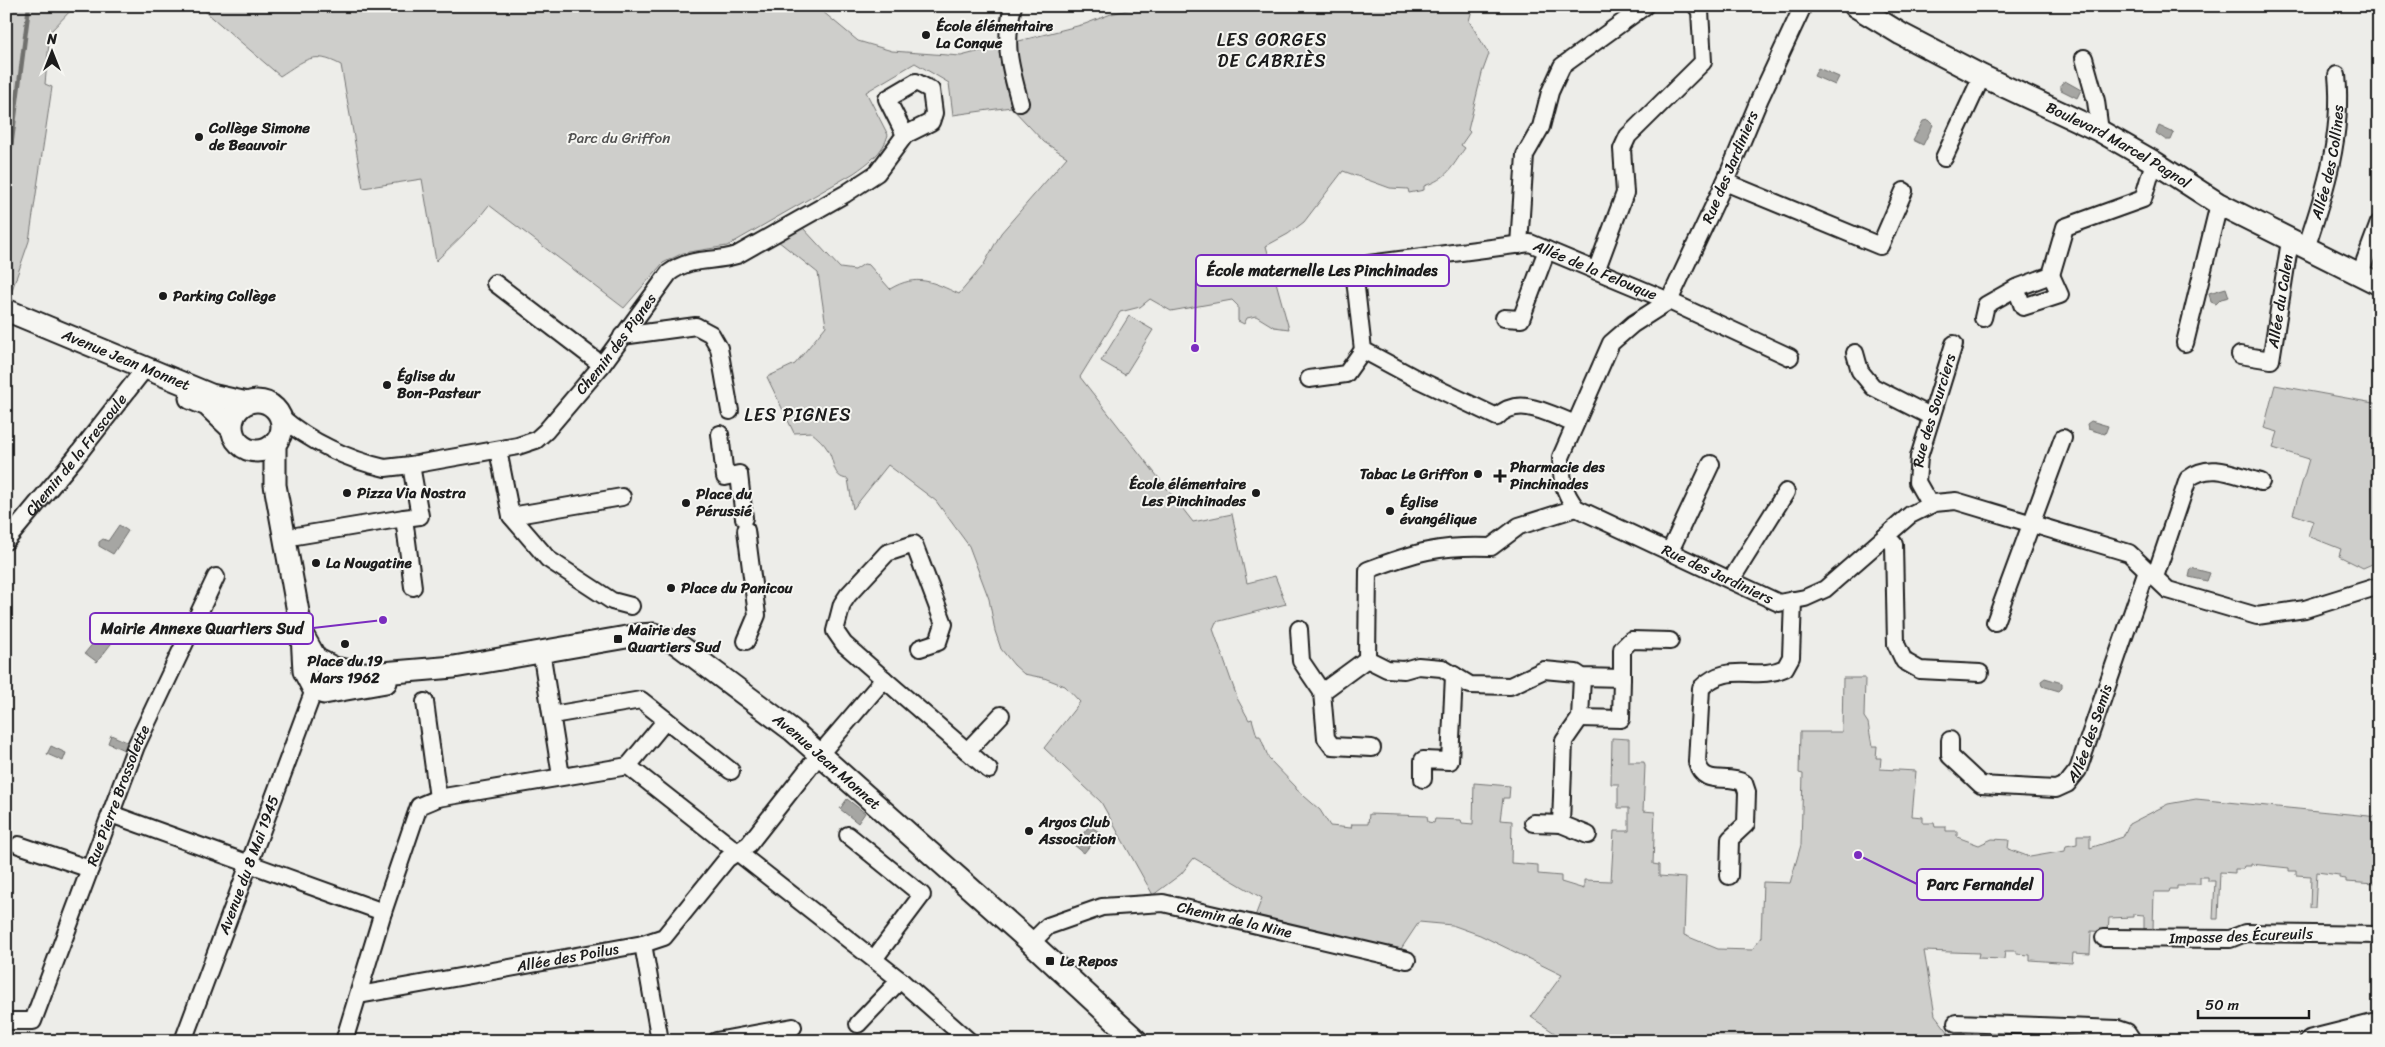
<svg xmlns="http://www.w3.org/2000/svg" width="2385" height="1047" font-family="Sriracha,sans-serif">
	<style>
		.green { fill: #cececb; stroke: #757574 }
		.water { fill: #a6a6a3; stroke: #6f6f6d }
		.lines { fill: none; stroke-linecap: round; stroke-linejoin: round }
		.stream { stroke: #6f6f6d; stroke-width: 4.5 }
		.minor-casing { stroke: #1c1c1c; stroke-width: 20 }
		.tertiary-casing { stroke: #1c1c1c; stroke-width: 25 }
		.minor { stroke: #f6f6f2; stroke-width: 16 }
		.tertiary { stroke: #f6f6f2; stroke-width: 21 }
		.poi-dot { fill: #1c1c1c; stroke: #f6f6f2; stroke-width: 2 }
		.labels { text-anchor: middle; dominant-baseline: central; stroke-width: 4; stroke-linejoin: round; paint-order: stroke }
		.poi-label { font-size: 15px; font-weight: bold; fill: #1c1c1c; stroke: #f6f6f2; text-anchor: start }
		.park-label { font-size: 15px; fill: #515151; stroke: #f6f6f2 }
		.street-label { font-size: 15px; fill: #1c1c1c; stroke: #f6f6f2 }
		.quarter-label { font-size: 18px; letter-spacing: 1px; fill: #1c1c1c; stroke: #f6f6f2 }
		.leader { fill: none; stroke: #7b2cbf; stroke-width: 2 }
		.callout-dot { fill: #7b2cbf; stroke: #f6f6f2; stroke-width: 2 }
		.callout { fill: #f6f6f2; stroke: #7b2cbf; stroke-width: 2 }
		.callout-label { font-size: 16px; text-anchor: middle; font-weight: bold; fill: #1c1c1c }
	</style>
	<rect width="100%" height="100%" fill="#edede9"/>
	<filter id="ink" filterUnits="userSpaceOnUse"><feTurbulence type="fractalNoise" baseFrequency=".02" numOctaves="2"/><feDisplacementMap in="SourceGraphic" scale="10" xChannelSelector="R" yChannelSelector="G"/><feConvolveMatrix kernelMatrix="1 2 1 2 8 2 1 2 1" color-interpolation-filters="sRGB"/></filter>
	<g filter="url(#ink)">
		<g class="green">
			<path d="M6,6h69l-25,26 -5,52 7,3 -23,154 -18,52 -5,-2z"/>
			<path d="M199,6h617l42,35 34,10 69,5 124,-32 26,-10 32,-8h330l-4,15 20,33 -7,19 -14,57 2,2 -9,13 4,3c-14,20 -17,30 -41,38v4l-15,3 -1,-4 -18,-1 -47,-17 -39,51 -16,12 -22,12 23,83 -15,-2 -18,-11 -9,2 -3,6 -6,-3v-15l-6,-6 -61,11 -21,-12 -10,8 -20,5 -40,65 113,145 39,-8 15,69 28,-7 11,28 -70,18 -3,7 25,71 11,20 3,-1 5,17h3l9,23 27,28v2l24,21 10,16 21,2 1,-4h16l1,-10 58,2 1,6 6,1 1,-4 26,1 1,3 11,1 1,-41 36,3 -1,12h-6l-3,22 12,1 -1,42 27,2v9l23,2v6l23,7v-9l27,1 3,-50h15v-23h-11v-24h-7l1,-46 17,1v23h15l1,4 -2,45 12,1 -2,52 6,1v11l27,2 -2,57 34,14 34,1 9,-13 2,-55 27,1 11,-38 2,-71 -4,-1 1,-41h42l1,-54h22l-1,39 4,6 4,23h5l-1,12h5l-1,11 36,2 -4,45 11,1v6h11l1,4h11v4h11v6l22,8 13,-6 17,1 -1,9 22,8 35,-6 1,-5 11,-2v-9h13v13l33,-11 6,-13 39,-20 28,-5 183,18v91l-4,-2 1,-22 -30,-2v-3l-7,-1v-3l-22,-3 -2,36h-5l1,-32 -15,-1v-4h-7v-3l-38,-4v2h-7l-1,3h-8v4l-15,-1 -2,47h-5l2,-38h-7v-4h-8v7h-14l-1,2h-8v3h-7l-1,3h-15l-1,37h-9v-14l-11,-1v3l-24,1 -1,14 -17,-1 -1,23 -17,-1 -1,10 -42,-3v-5l-14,-1v-3h-11l-1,8 -26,-1 1,-5 -55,-2 11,64 14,18 1,8h-389l-2,-5 -28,-19 31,-42 -82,-40 -28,-10 -33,-3 -18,27 -147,-30 8,-21 -68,-40 -13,16 -28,21 -52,-93 -57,-54 36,-46 -15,-16 -21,-8 -20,-4 -10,-9 -13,-16 -6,-18 -6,-32 -20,-53 -33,-45 -48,-36 -35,44 -5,-30c-16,-1 -13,-17 -20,-29 -4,-7 -11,-13 -17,-18l-17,1 -27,-56 28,-13 31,-38 -8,-53 -40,-32 25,-13 37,40 15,2 9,-6 5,1 21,24c27,-16 43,-7 69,5l24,-28 18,-33 66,-76 -23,-15 -33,-35 -58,8 -4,-32 -34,-20 -49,29 22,43c-5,18 -20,28 -34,38l-127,73 -44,7 -20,10 -39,45 -135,-103 -16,20 -37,36 -14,-82 -59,9 -22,-123c-28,-15 -36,-5 -61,11z"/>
			<path d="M1129,316l24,14 -28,45 -24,-14z"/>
			<path d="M2275,385l104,19v157l-16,7 -24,-12 2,-7 -33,-13 5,-15 -20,-7 16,-55 -36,-11 5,-16 -14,-4z"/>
		</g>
		<g class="water">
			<path d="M1818,68l21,9 -4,8 -21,-9z"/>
			<path d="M2065,81l16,9 -4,8 -16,-8v-6z"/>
			<path d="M1928,120l5,5 -10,20 -10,-5 10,-19z"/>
			<path d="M2159,126l15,7 -3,7h-5l-10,-7z"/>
			<path d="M2226,288l3,9 -8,2 -5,5 -5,-2 -2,-9z"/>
			<path d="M2091,421l17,5 -3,8 -17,-5 -1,-5z"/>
			<path d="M119,525l9,6 -15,23 -14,-8v-4l4,-3 5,2z"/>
			<path d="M2191,568l19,5 -3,8 -18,-4z"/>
			<path d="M103,631l11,9 -17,22 -12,-9z"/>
			<path d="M2045,678l17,5v5l-3,3 -17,-5 -1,-5z"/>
			<path d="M111,735l16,7 -3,8 -16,-7z"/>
			<path d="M51,746l15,7 -3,8 -16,-7z"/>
			<path d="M847,799l18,14 -7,10 -18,-14z"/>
			<path d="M1090,825l10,8 -16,20 -10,-8z"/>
		</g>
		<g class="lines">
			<path class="stream" d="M6,161l5,-14 18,-141"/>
			<g class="minor-casing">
				<g id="minor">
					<path d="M1013,6c-10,40 -3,59 7,97"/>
					<path id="s1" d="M1803,6l-43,92 -35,84 -56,119 -36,23 -22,19 -50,114c1,22 1,33 15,51l203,95 26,-5 20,-9 85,-74 24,-12 22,-2 173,52 39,37 89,26 48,-7 74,-23"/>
					<path d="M2084,58l12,43 4,30"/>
					<path d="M1944,158l38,-82"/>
					<path d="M1725,182l155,64 24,-55"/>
					<path d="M1519,245l6,-90 16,-28 9,-35 12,-26 83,-60"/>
					<path id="s2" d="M2306,248c19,-56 37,-113 31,-173"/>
					<path d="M1596,271l29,-78 -3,-44 6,-13 75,-74 -3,-51 -4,-5"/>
					<path d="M2360,274l19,-51"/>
					<path d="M495,283l107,82"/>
					<path d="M2016,288l7,19 37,-12 -9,-20"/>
					<path d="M1504,318l17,1 26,-69"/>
					<path d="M1983,318l3,-13 30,-17 35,-13 14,-48 78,-28 11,-37"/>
					<path d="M622,336l74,-10 15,8 8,14 11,63"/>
					<path d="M2185,343l34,-139"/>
					<path d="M1855,353l5,18 13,16 57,29"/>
					<path id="s3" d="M2240,355l31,5 19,-119"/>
					<path d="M1309,379l37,-5 17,-24"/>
					<path id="s4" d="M281,417c28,24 67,43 104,51l26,-3 107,-19 18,-6 10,-9 56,-66 67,-92c23,-17 43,-10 68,-18l108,-61 32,-21 28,-38 26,-13 3,-9 -3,-23 -15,-8 -29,17 18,36"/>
					<path id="s5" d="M1575,424c-24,-9 -56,-30 -78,-7l-82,-39 -52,-28 -8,-71 14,-15 161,-21 139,58 121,56"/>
					<path d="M720,434l5,43 14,-3 5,44"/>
					<path d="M498,450l13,66 37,43 64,42 19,5"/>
					<path id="s6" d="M1930,505l-13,-23 2,-25 35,-113"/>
					<path d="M1576,508l-57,18 -28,21c-51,-2 -76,5 -123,23l-1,89 20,10 17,1 14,-4 24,2 28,17 40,1 34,-16 32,3 6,4 40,1v-29l9,-9 39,1"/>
					<path d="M511,516l111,-19"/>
					<path d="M404,518l16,-2 -9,-51"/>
					<path d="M1885,537l9,7 2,100 8,17 16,9 60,3"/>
					<path d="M284,538l120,-20 9,69"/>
					<path id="s7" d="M6,541l69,-83 71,-91"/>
					<path d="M1670,551l41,-87"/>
					<path d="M2155,577l33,-98c22,-18 47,-4 73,3"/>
					<path d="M1731,580l55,-88"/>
					<path d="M1995,622l68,-184"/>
					<path d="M1299,629l2,32 21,31 4,46 6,8 40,2"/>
					<path d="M746,641l11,-26 -11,-85"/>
					<path d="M543,663l18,113"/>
					<path d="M884,679l105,91"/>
					<path d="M1322,692l45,-33"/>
					<path d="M425,702l13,96"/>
					<path d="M552,715l89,-15 90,71"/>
					<path d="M1580,718l41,1 1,-41"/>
					<path id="s8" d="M1950,740v16l31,29 75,4 11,-5 11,-14 69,-200"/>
					<path d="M967,751l34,-36"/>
					<path d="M628,766l38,-46"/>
					<path d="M1423,779v-19l27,1 4,-86"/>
					<path d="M111,814l272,98"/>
					<path d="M1533,823l28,1 3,-83 16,-23 2,-41"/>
					<path d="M1561,824l27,11"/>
					<path d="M848,835l74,60 -48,64"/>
					<path d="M19,845l71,24"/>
					<path d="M1729,876l1,-37 16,-15 1,-32 -3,-9c-18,-10 -40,5 -47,-21l4,-74c28,-28 54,-6 84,-20l6,-11 2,-57"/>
					<path d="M2104,938l126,1 15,-6 134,2"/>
					<path id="s9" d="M1031,943l17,-17 54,-19 61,-4 244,57"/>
					<path d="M643,944l17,97"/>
					<path id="s10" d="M359,995l284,-51 21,-7 63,-78 22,-15 70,-89 65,-76 -40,-35 -9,-13 7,-27 6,-9 39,-42 27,-9 30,80 -6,18 -18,6"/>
					<path id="s11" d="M6,1021h27l103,-275 80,-169"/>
					<path d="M1956,1023l162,6 9,3 6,9"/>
					<path d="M858,1024l42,-44"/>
					<path id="s12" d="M183,1041l131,-351"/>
					<path d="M344,1041l39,-129 36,-106 19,-8 190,-32 272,214 69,61"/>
					<path d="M716,1041l77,-14"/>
				</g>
			</g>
			<g class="tertiary-casing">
				<g id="tertiary">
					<path id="s13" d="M1855,6l46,28 81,42 118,55 54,31 65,42 160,80"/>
					<path id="s14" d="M6,310l205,85 36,8"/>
					<path d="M190,398l17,7 24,23"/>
					<circle cx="257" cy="426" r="25"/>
					<path d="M275,444v41l27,149 2,37 10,19 10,3 62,-11"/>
					<path id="s15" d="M302,634l14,25 18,9 36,6 84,-7 184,-32 16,-1 22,9 116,87 235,209 110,102"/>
					<path d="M2311,1041l68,-17"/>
				</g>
			</g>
			<use href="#minor" class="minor"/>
			<use href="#tertiary" class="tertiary"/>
		</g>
	</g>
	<g class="poi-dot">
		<circle cx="926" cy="35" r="5"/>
		<circle cx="199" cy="137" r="5"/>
		<circle cx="163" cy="296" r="5"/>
		<circle cx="387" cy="385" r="5"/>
		<circle cx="1478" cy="474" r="5"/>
		<path d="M1497.5 468.5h5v5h5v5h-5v5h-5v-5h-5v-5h5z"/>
		<circle cx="347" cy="493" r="5"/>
		<circle cx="1256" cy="493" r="5"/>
		<circle cx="686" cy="503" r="5"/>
		<circle cx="1390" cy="511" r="5"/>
		<circle cx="316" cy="563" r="5"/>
		<circle cx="671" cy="588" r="5"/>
		<rect x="613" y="634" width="10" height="10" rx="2.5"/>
		<circle cx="345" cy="644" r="5"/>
		<circle cx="1029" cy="831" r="5"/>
		<rect x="1045" y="956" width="10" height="10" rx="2.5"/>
	</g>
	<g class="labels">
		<g class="poi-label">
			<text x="936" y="26">École élémentaire<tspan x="936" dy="17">La Conque</tspan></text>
			<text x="209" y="128">Collège Simone<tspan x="209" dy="17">de Beauvoir</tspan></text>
			<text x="173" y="296">Parking Collège</text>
			<text x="397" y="376">Église du<tspan x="397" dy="17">Bon-Pasteur</tspan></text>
			<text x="1510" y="467">Pharmacie des<tspan x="1510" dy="17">Pinchinades</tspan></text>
			<text x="1468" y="474" text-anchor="end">Tabac Le Griffon</text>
			<text x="1246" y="484" text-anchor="end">École élémentaire<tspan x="1246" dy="17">Les Pinchinades</tspan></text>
			<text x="357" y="493">Pizza Via Nostra</text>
			<text x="696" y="494">Place du<tspan x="696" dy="17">Pérussié</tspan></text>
			<text x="1400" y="502">Église<tspan x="1400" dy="17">évangélique</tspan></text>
			<text x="326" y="563">La Nougatine</text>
			<text x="681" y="588">Place du Panicou</text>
			<text x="628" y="630">Mairie des<tspan x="628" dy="17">Quartiers Sud</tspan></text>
			<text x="345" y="661" text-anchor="middle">Place du 19<tspan x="345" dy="17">Mars 1962</tspan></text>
			<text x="1039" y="822">Argos Club<tspan x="1039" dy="17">Association</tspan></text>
			<text x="1060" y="961">Le Repos</text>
		</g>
		<g class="park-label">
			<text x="619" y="138">Parc du Griffon</text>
		</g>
		<g class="street-label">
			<text stroke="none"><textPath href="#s13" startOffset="298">Boulevard Marcel Pagnol</textPath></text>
			<text stroke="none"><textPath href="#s2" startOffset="89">Allée des Collines</textPath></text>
			<text transform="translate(1730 167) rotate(-67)">Rue des Jardiniers</text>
			<text stroke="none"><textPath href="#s5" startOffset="559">Allée de la Felouque</textPath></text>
			<text stroke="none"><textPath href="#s3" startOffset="91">Allée du Calen</textPath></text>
			<text stroke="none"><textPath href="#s4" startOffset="396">Chemin des Pignes</textPath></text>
			<text stroke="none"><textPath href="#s14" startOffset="130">Avenue Jean Monnet</textPath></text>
			<text stroke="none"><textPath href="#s6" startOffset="100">Rue des Sourciers</textPath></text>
			<text stroke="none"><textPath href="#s7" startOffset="111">Chemin de la Frescoule</textPath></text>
			<text stroke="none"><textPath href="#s1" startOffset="731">Rue des Jardiniers</textPath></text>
			<text stroke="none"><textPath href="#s8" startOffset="202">Allée des Semis</textPath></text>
			<text stroke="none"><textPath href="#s15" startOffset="588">Avenue Jean Monnet</textPath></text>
			<text stroke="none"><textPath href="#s11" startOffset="268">Rue Pierre Brossolette</textPath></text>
			<text stroke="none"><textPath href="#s12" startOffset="188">Avenue du 8 Mai 1945</textPath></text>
			<text stroke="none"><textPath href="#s9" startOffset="216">Chemin de la Nine</textPath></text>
			<text transform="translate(2241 936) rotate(-2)">Impasse des Écureuils</text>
			<text stroke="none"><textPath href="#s10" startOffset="212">Allée des Poilus</textPath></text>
		</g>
		<g class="quarter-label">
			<text x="1272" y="40">LES GORGES<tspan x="1272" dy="21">DE CABRIÈS</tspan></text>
			<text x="798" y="415">LES PIGNES</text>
		</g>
	</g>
	<path class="leader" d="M1195 348L1196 271M383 620L313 628M1858 855L1917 884"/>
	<g class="callout-dot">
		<circle cx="1195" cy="348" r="5"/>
		<circle cx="383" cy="620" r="5"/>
		<circle cx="1858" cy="855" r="5"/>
	</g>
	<g class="callout">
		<rect x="1196" y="255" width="253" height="31" rx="5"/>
		<rect x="90" y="613" width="223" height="31" rx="5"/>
		<rect x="1917" y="869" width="126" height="31" rx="5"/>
	</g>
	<g class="callout-label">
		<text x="1322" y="276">École maternelle Les Pinchinades</text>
		<text x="202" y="634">Mairie Annexe Quartiers Sud</text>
		<text x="1980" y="890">Parc Fernandel</text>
	</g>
	<rect width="2385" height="1047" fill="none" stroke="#f6f6f2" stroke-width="25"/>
	<rect x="12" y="12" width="2360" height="1022" fill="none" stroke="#1c1c1c" stroke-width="2" filter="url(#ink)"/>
	<g transform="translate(52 52)" stroke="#f6f6f2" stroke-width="4" paint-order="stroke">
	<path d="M0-4L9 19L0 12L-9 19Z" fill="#1c1c1c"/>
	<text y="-8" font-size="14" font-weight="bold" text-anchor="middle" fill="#1c1c1c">N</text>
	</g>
	<path d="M2198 1010v8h111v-8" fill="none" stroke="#1c1c1c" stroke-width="2.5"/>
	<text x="2205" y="1010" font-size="15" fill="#1c1c1c" stroke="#f6f6f2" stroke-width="4" paint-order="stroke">50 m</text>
</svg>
